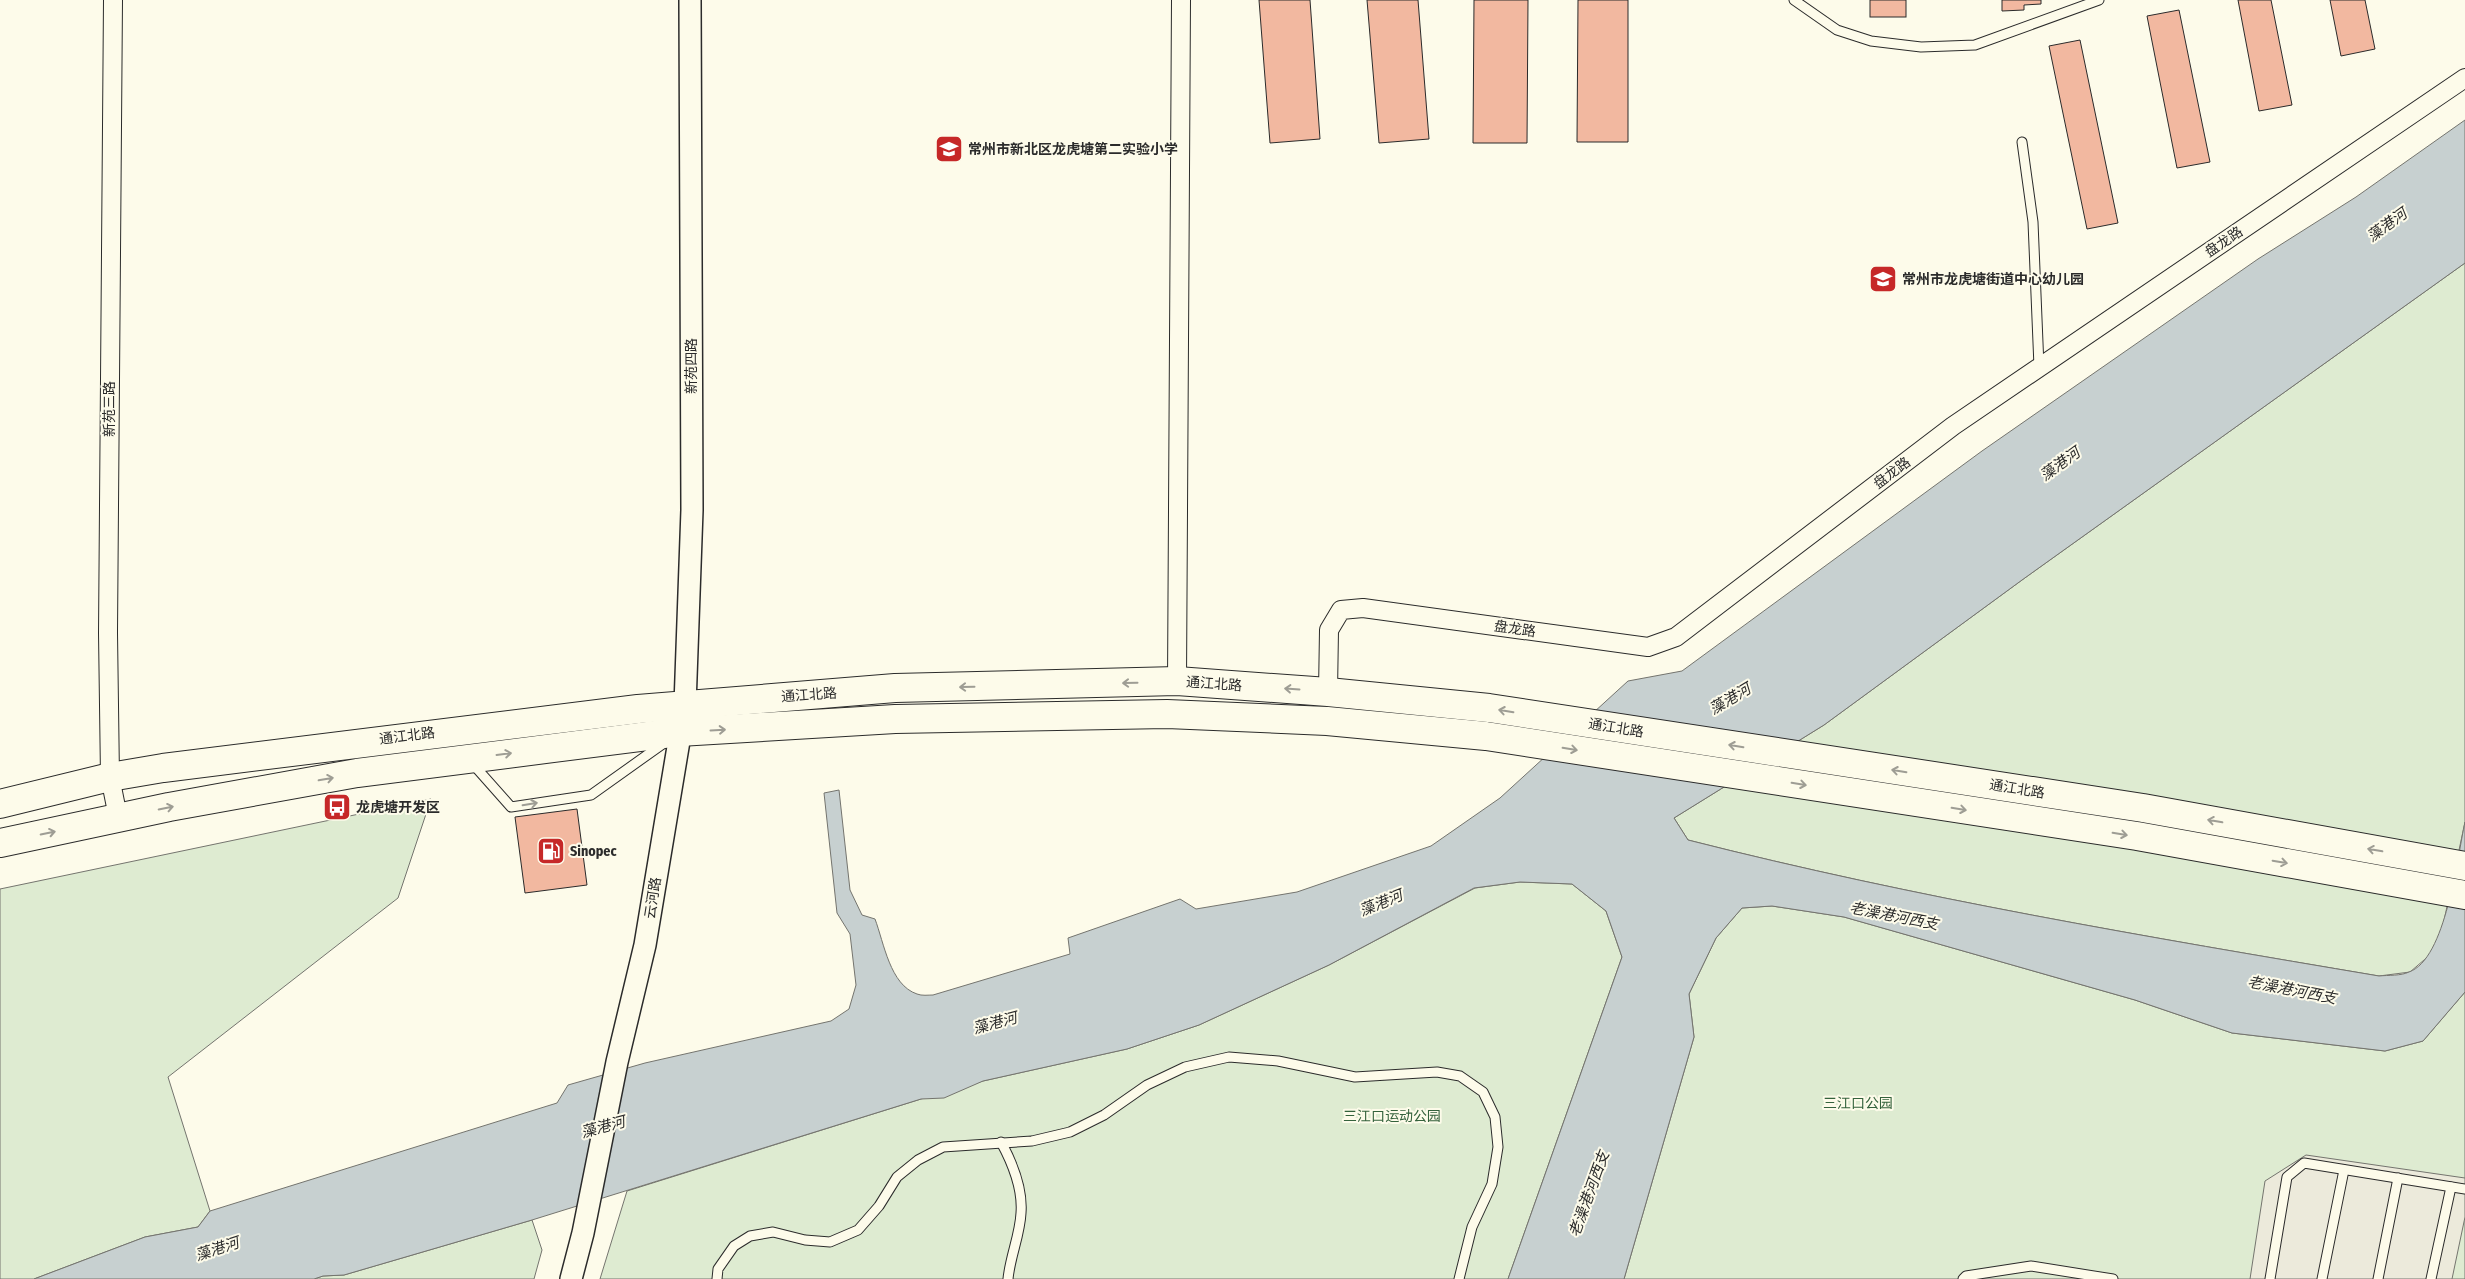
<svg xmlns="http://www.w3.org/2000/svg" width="2465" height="1279" font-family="'Fira Sans Condensed','Noto Sans SC',sans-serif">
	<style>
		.green { fill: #deebd1; stroke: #74746e }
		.parking { fill: #eceadb; stroke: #74746e }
		.water { fill: #c7d0d0; stroke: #74746e }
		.building { fill: #f2b8a0; stroke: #2b2b2b }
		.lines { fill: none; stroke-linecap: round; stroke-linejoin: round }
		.service-casing { stroke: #2b2b2b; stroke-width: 11 }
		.minor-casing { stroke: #2b2b2b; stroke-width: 20 }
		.tertiary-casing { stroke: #2b2b2b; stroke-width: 24 }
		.primary-casing { stroke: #2b2b2b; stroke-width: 30 }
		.service { stroke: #fdfbea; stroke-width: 9 }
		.minor { stroke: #fdfbea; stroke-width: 18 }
		.tertiary { stroke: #fdfbea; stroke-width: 21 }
		.primary { stroke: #fdfbea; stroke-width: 28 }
		.oneway { stroke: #9e9d94 }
		.labels { text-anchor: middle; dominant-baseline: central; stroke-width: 4; stroke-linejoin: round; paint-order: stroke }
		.poi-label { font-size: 14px; font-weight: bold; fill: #2b2b2b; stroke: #fdfbea; text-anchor: start }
		.street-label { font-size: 14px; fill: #2b2b2b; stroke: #fdfbea }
		.park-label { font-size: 14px; fill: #34623c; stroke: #fdfbea }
		.water-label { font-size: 15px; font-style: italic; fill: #2b2b2b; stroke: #fdfbea }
	</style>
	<rect width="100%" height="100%" fill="#fdfbea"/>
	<g class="green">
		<path d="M2465,263v559l-23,108 -11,24 -21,18 -31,4c-231,-39 -463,-78 -691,-136l-14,-22 150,-93 198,-145z"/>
		<path d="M431,799l-33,99 -230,179 42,134 -12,16 -53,10 -111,42h-34v-390z"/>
		<path d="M1520,882l52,2 34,27 16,46 -114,322h-908l27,-88 294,-92 62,-18 144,-32 72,-24 130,-60 146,-77z"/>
		<path d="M1772,906l72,11 291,83 97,33 153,18 38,-10 42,-49v287h-841l70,-242 -5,-43 27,-56 26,-30z"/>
		<path d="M532,1220l10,30 -8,29h-220l9,-3 21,-1z"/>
	</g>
	<path class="parking" d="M2306,1155l159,23v39l-13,62h-202l15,-98z"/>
	<path class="water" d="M2465,120v143l-443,317 -198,145 -150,93 14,22c228,58 460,97 691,136 9,-1 22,0 30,-4 37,-13 48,-114 56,-150v170l-42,49 -38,10 -153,-18 -97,-33 -291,-83 -72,-11 -30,2 -26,30 -27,56 5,43 -70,242h-116l114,-322 -16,-46 -34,-27 -52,-2 -46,6 -145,77 -130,60 -72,24 -144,32 -39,17 -23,1 -389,121 -188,55 -21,1 -9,3h-280l111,-42 53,-10 12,-16 347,-108 11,-18 77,-22 186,-42 18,-12 7,-24 -6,-51 -13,-21 -13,-120 15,-3 11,100 12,25 13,4c9,24 15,66 42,75 5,2 11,1 16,1l137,-41 -2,-16 112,-39 16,10 101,-17 134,-46 69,-48 128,-117 54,-10 300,-220 276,-192 98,-62z"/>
	<g class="building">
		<path d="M1259,0h51l10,139 -50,4z"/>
		<path d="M1367,0h51l11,139 -50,4z"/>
		<path d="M1474,0h54l-1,143h-54z"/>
		<path d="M1578,0h50v142h-51z"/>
		<rect x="1870" y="0" width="36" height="17"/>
		<path d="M2002,0h39v4l-17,1v5l-22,1z"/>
		<path d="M2238,0h33l21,105 -33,6z"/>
		<path d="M2330,0h35l10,49 -34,7z"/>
		<path d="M2179,10l31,152 -33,6 -30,-152z"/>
		<path d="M2080,40l38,183 -31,6 -38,-183z"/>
		<path d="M577,809l10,76 -62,8 -10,-76z"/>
	</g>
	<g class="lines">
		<g class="service-casing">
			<g id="service">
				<path d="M1794,0l43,30 34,11 50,6 54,-2 124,-45"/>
				<path d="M2022,142l11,80 6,145"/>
				<path d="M472,763l39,44 80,-12 73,-52"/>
				<path d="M1001,1142c12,22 22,46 20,71 -1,22 -11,44 -13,66"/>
				<path d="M717,1279l1,-10 16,-23 16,-10 23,-4 32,8 25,2 28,-12 21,-24 18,-29 21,-17 25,-13 89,-6 38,-9 34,-17 43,-30 38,-18 44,-10 49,4 77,16 82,-5 23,4 23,16 12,25 3,30 -6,37 -20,43 -13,52"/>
				<path d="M1963,1279l3,-3 65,-10 82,13"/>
				<path d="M2270,1279l17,-102 17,-14 161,26"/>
				<path d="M2322,1279l22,-109"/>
				<path d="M2378,1279l20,-101"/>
				<path d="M2431,1279l20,-92"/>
			</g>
		</g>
		<g class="minor-casing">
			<g id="minor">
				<path d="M113,0l-5,633 2,144 8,40"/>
				<path d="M1177,681l4,-681"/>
				<path d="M1328,692l1,-62 12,-20 22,-2 285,39 28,-10 277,-211 512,-348"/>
			</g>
		</g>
		<g class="tertiary-casing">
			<path id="tertiary" d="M571,1279l12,-46 34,-171 28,-117 40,-240 7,-195 -2,-510"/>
		</g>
		<g class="primary-casing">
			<g id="primary">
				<path d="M0,804l110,-27 53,-9 475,-59 257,-21 282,-7 151,11 161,16 654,100 322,58"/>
				<path d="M0,843l169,-36 188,-34 322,-41 216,-13 272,-5 160,7 159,15 651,100 328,59"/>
			</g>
		</g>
		<use href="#service" class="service"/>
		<use href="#minor" class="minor"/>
		<use href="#tertiary" class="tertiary"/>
		<use href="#primary" class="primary"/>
	</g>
	<defs><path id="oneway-shaft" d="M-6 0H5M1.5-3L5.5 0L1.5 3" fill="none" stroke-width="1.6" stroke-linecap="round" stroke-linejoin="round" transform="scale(1.25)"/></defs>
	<g class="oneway">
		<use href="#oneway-shaft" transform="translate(1130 683) rotate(179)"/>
		<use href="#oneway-shaft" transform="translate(967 687) rotate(179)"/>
		<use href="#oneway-shaft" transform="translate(1292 689) rotate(-176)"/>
		<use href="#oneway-shaft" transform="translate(1506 711) rotate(-171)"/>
		<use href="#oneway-shaft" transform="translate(718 730) rotate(-3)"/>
		<use href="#oneway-shaft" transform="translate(1736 746) rotate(-171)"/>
		<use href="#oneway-shaft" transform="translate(1570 749) rotate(9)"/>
		<use href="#oneway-shaft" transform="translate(504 754) rotate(-7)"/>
		<use href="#oneway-shaft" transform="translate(1899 771) rotate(-171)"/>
		<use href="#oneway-shaft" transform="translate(326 779) rotate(-10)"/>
		<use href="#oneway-shaft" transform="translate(1799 784) rotate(9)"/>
		<use href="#oneway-shaft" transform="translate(530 804) rotate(-9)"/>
		<use href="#oneway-shaft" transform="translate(166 808) rotate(-11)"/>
		<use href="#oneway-shaft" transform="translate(1959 809) rotate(9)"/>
		<use href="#oneway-shaft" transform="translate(2215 821) rotate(-170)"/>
		<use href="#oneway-shaft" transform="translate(48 833) rotate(-12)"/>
		<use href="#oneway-shaft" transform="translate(2120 834) rotate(9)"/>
		<use href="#oneway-shaft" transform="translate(2375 850) rotate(-170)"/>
		<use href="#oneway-shaft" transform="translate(2280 862) rotate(10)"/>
	</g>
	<defs>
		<g id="school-square" transform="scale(1.4375)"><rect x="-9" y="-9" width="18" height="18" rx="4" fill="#c62828" stroke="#fdfbea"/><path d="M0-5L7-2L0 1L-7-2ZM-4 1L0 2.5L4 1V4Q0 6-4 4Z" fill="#fff"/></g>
		<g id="bus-square" transform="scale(1.4375)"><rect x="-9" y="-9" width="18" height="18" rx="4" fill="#c62828" stroke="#fdfbea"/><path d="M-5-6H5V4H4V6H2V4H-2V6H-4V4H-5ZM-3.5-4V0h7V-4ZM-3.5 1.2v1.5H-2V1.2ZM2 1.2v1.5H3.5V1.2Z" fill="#fff"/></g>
		<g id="fuel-square" transform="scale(1.4375)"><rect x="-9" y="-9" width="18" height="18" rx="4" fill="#c62828" stroke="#fdfbea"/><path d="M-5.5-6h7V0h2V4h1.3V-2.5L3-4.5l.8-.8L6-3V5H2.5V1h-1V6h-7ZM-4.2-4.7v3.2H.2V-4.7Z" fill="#fff"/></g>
	</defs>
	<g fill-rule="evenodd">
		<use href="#school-square" x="949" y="149"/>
		<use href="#school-square" x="1883" y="279"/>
		<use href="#bus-square" x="337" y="807"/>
		<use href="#fuel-square" x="551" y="851"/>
	</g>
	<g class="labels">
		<g class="poi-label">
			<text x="968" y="149">常州市新北区龙虎塘第二实验小学</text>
			<text x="1902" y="279">常州市龙虎塘街道中心幼儿园</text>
			<text x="356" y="807">龙虎塘开发区</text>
			<text x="570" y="851">Sinopec</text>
		</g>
		<g class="street-label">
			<text transform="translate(2224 242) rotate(-34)">盘龙路</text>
			<text transform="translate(691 366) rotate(-90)">新苑四路</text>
			<text transform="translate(109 409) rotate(-90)">新苑三路</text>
			<text transform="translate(1892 473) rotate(-37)">盘龙路</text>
			<text transform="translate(1515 629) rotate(8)">盘龙路</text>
			<text transform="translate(1214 684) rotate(4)">通江北路</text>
			<text transform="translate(809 695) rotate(-4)">通江北路</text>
			<text transform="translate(1616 728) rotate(9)">通江北路</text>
			<text transform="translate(407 736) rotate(-7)">通江北路</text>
			<text transform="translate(2017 789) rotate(9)">通江北路</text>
			<text transform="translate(653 898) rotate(-81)">云河路</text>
		</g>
		<g class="park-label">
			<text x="1858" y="1103">三江口公园</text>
			<text x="1392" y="1116">三江口运动公园</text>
		</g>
		<g class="water-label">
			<text transform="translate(2387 225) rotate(-36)">藻港河</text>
			<text transform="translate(2060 464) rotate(-36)">藻港河</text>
			<text transform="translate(1730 699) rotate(-31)">藻港河</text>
			<text transform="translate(1381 903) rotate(-22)">藻港河</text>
			<text transform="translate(1894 916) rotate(11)">老澡港河西支</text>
			<text transform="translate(2292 990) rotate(11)">老澡港河西支</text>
			<text transform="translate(995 1023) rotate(-15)">藻港河</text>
			<text transform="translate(603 1127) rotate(-15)">藻港河</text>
			<text transform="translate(1589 1194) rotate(-70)">老澡港河西支</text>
			<text transform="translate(217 1249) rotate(-18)">藻港河</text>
		</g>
	</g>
</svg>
